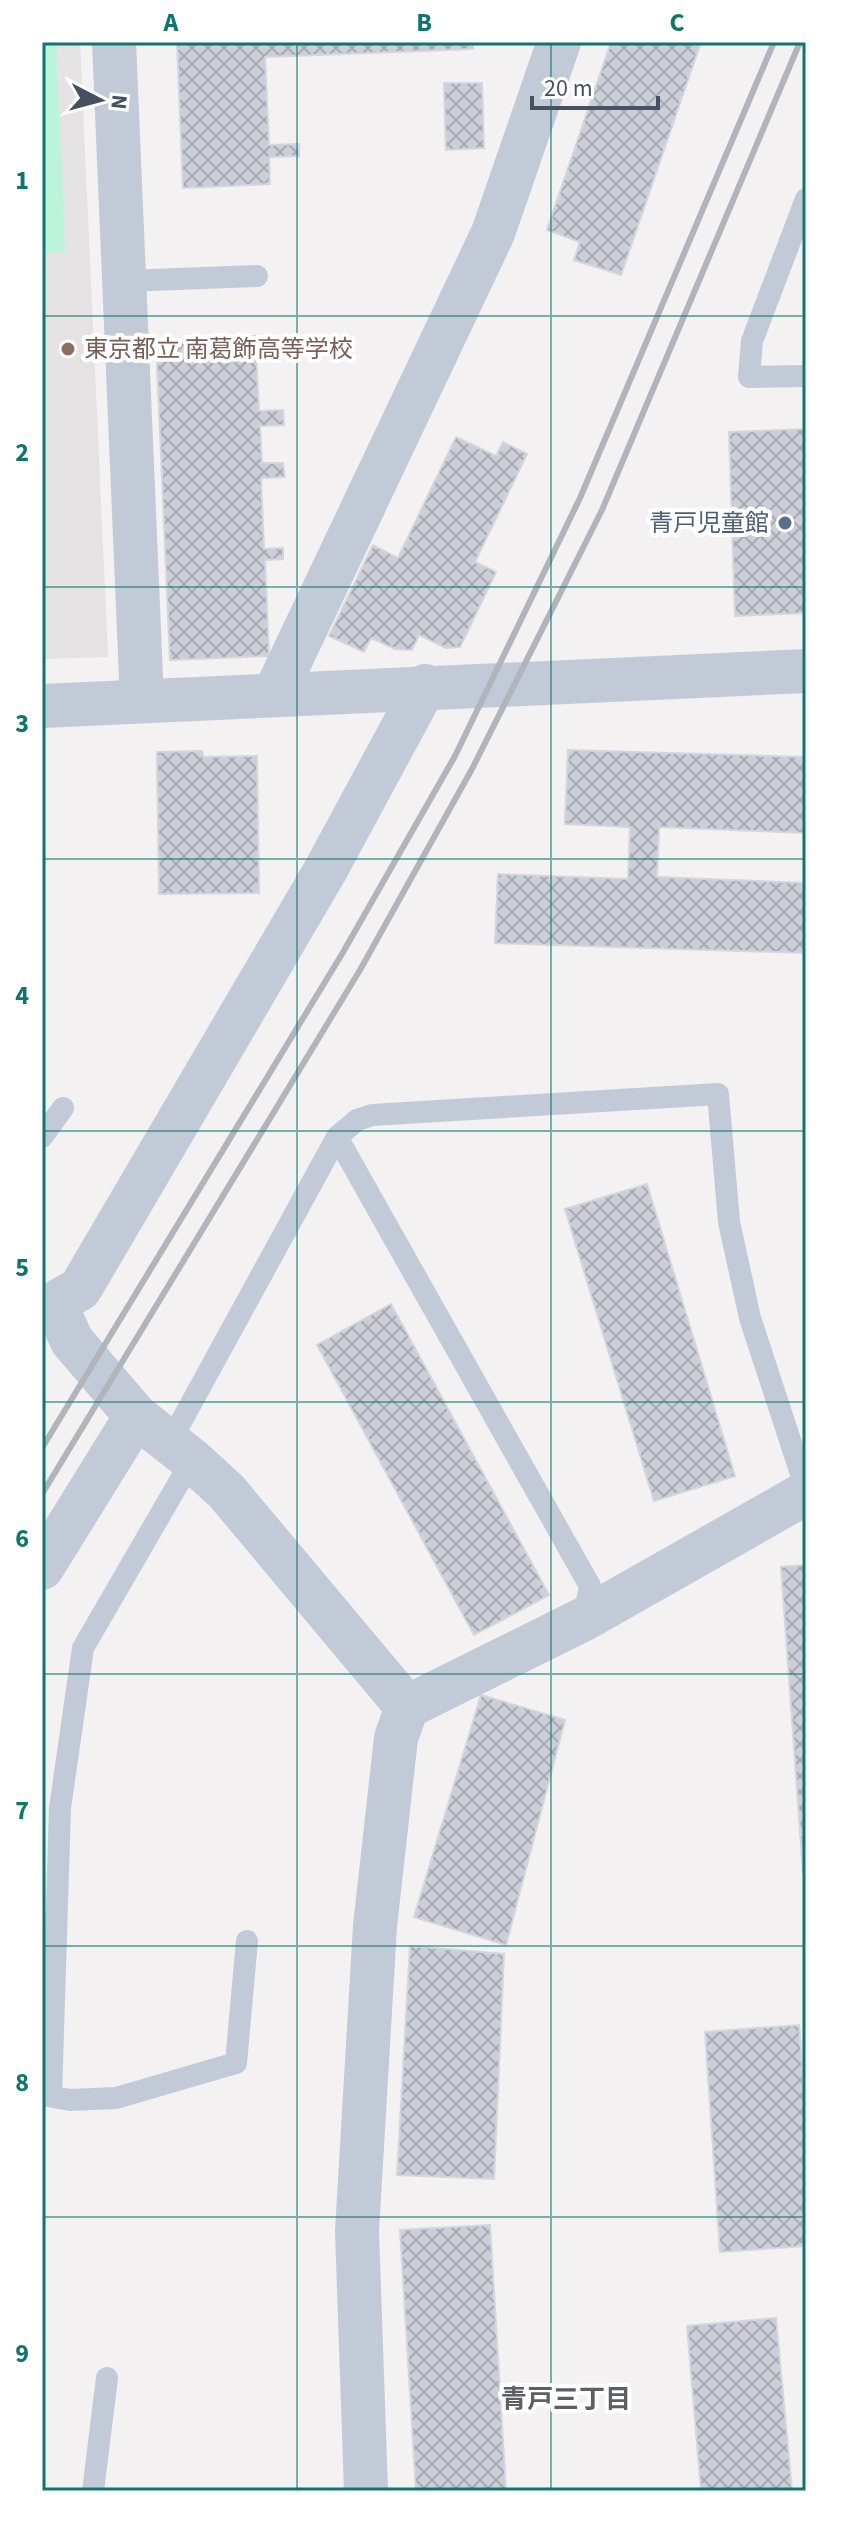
<svg xmlns="http://www.w3.org/2000/svg" width="848" height="2533" font-family="'Source Sans 3','Noto Sans JP',sans-serif">
	<style>
		.education { fill: #e4e2e3 }
		.pitch { fill: #bcf4db }
		.building { fill: url(#building-cross-hatch); stroke: #d4d5dd; stroke-width: 2 }
		.lines { fill: none; stroke-linecap: round; stroke-linejoin: round }
		.service { stroke: #c3cad7; stroke-width: 22 }
		.minor { stroke: #c3cad7; stroke-width: 44 }
		.tertiary { stroke: #c3cad7; stroke-width: 44 }
		.rail { stroke: #b2b4bc; stroke-width: 6 }
		.grid { fill: none; stroke: #0f766e; stroke-width: 2; stroke-opacity: 0.55 }
		.education-dot { fill: #8d6e63; stroke: #fff; stroke-width: 3 }
		.service-dot { fill: #5c6f8a; stroke: #fff; stroke-width: 3 }
		.labels { text-anchor: middle; dominant-baseline: central; stroke-width: 8; stroke-linejoin: round; paint-order: stroke }
		.education-label { font-size: 24px; fill: #785e54; stroke: #fff; text-anchor: start }
		.service-label { font-size: 24px; fill: #4e5e75; stroke: #fff; text-anchor: end }
		.neighbourhood-label { font-size: 26px; font-weight: bold; fill: #5c5f66; stroke: #fff }
		.neatline { fill: none; stroke: #0f766e; stroke-width: 3 }
		.grid-label { font-size: 26px; text-anchor: middle; font-weight: bold; fill: #0f766e }
	</style>
	<defs>
		<pattern id="building-cross-hatch" width="8" height="8" patternUnits="userSpaceOnUse" patternTransform="scale(2)"><rect width="8" height="8" fill="#cccfd7"/><path d="M0 0l8 8M0 8l8-8" fill="none" stroke="#a7aab2"/></pattern>
	</defs>
	<rect width="100%" height="100%" fill="#f3f1f1"/>
	<path class="education" d="M42,42h38l28,615 -66,2z"/>
	<path class="pitch" d="M42,42h14l9,210 -23,1z"/>
	<g class="building">
		<path d="M177,42h296v7l-208,8 4,88 30,-1v12l-30,1 1,27 -87,4z"/>
		<path d="M611,42h90l-80,233 -47,-15 6,-18 -33,-12z"/>
		<path d="M444,83h38l2,65 -38,2z"/>
		<path d="M255,336l4,75 24,-1 1,15 -24,1 2,37h21l2,14 -24,1 3,71 19,-1v11l-18,1 4,96 -99,4 -14,-319z"/>
		<path d="M806,429v184l-71,3 -6,-184z"/>
		<path d="M456,437l40,19 7,-14 24,12 -52,108 21,10 -36,75 -14,1 -27,-13 -7,15 -17,-1 -24,-11 -7,14 -35,-16 44,-91 25,13z"/>
		<path d="M568,750l238,7v76l-147,-6 -2,50 149,6v70l-311,-10 3,-69 130,5 2,-52 -65,-3z"/>
		<path d="M202,751l1,6 54,-1 2,137 -100,1 -2,-142z"/>
		<path d="M647,1184l88,292 -81,25 -89,-292z"/>
		<path d="M391,1304l158,291 -75,40 -157,-290z"/>
		<path d="M806,1565v307l-3,1 -22,-306z"/>
		<path d="M481,1695l84,25 -59,225 -92,-28z"/>
		<path d="M410,1946l94,8 -10,225 -97,-4z"/>
		<path d="M799,2025l7,98v123l-86,6 -15,-220z"/>
		<path d="M490,2225l16,266h-90l-16,-261z"/>
		<path d="M776,2318l16,173h-91l-14,-165z"/>
	</g>
	<g class="lines">
		<g class="service">
			<path d="M806,199l-54,142 -3,36 57,-1"/>
			<path d="M125,281l132,-5"/>
			<path d="M42,1137l21,-29"/>
			<path d="M170,1442l167,-305"/>
			<path d="M584,1618l6,-32 -253,-449 20,-17 15,-5 346,-21 11,128 21,96 56,171"/>
			<path d="M42,2095l28,5 46,-2 120,-35 11,-122"/>
			<path d="M51,2096l9,-288 23,-160 109,-188"/>
			<path d="M93,2491l14,-113"/>
		</g>
		<g class="minor">
			<path d="M114,42l28,659"/>
			<path d="M275,693l218,-460 66,-191"/>
			<path d="M42,1568l94,-152"/>
			<path d="M407,1707l-181,-216 -34,-31 -56,-44 -64,-75 -11,-24 -1,-17 20,-11 245,-418 100,-185"/>
			<path d="M366,2491l-9,-260 18,-305 21,-188 11,-31 177,-88 222,-126"/>
		</g>
		<path class="tertiary" d="M42,706l764,-35"/>
		<g class="rail">
			<path d="M42,1448l300,-494 113,-198 125,-258 194,-456"/>
			<path d="M42,1494l318,-524 112,-201 130,-259 198,-468"/>
		</g>
	</g>
	<path class="grid" d="M297,42v2449M551,42v2449M42,316h764M42,587h764M42,859h764M42,1131h764M42,1402h764M42,1674h764M42,1946h764M42,2217h764"/>
	<circle class="education-dot" cx="68" cy="349" r="8"/>
	<circle class="service-dot" cx="785" cy="523" r="8"/>
	<g class="labels">
		<g class="education-label">
			<text x="84" y="349">東京都立 南葛飾高等学校</text>
		</g>
		<g class="service-label">
			<text x="769" y="523">青戸児童館</text>
		</g>
		<g class="neighbourhood-label">
			<text x="566" y="2399">青戸三丁目</text>
		</g>
	</g>
	<rect width="848" height="2533" fill="none" stroke="#ffffff" stroke-width="88"/>
	<g transform="translate(100 100) rotate(96)" stroke="#ffffff" stroke-width="6" paint-order="stroke">
	<path d="M0-6L14 30L0 20L-14 30Z" fill="#475060"/>
	<text y="-12" font-size="22" font-weight="bold" text-anchor="middle" fill="#475060">N</text>
	</g>
	<path d="M532 96v12h126v-12" fill="none" stroke="#475060" stroke-width="4"/>
	<text x="544" y="96" font-size="24" fill="#475060" stroke="#ffffff" stroke-width="6" paint-order="stroke">20 m</text>
	<rect x="44" y="44" width="760" height="2445" class="neatline"/>
	<g class="grid-label">
		<text x="171" y="31">A</text>
		<text x="424" y="31">B</text>
		<text x="677" y="31">C</text>
		<text x="22" y="189">1</text>
		<text x="22" y="461">2</text>
		<text x="22" y="732">3</text>
		<text x="22" y="1004">4</text>
		<text x="22" y="1276">5</text>
		<text x="22" y="1547">6</text>
		<text x="22" y="1819">7</text>
		<text x="22" y="2091">8</text>
		<text x="22" y="2362">9</text>
	</g>
</svg>
